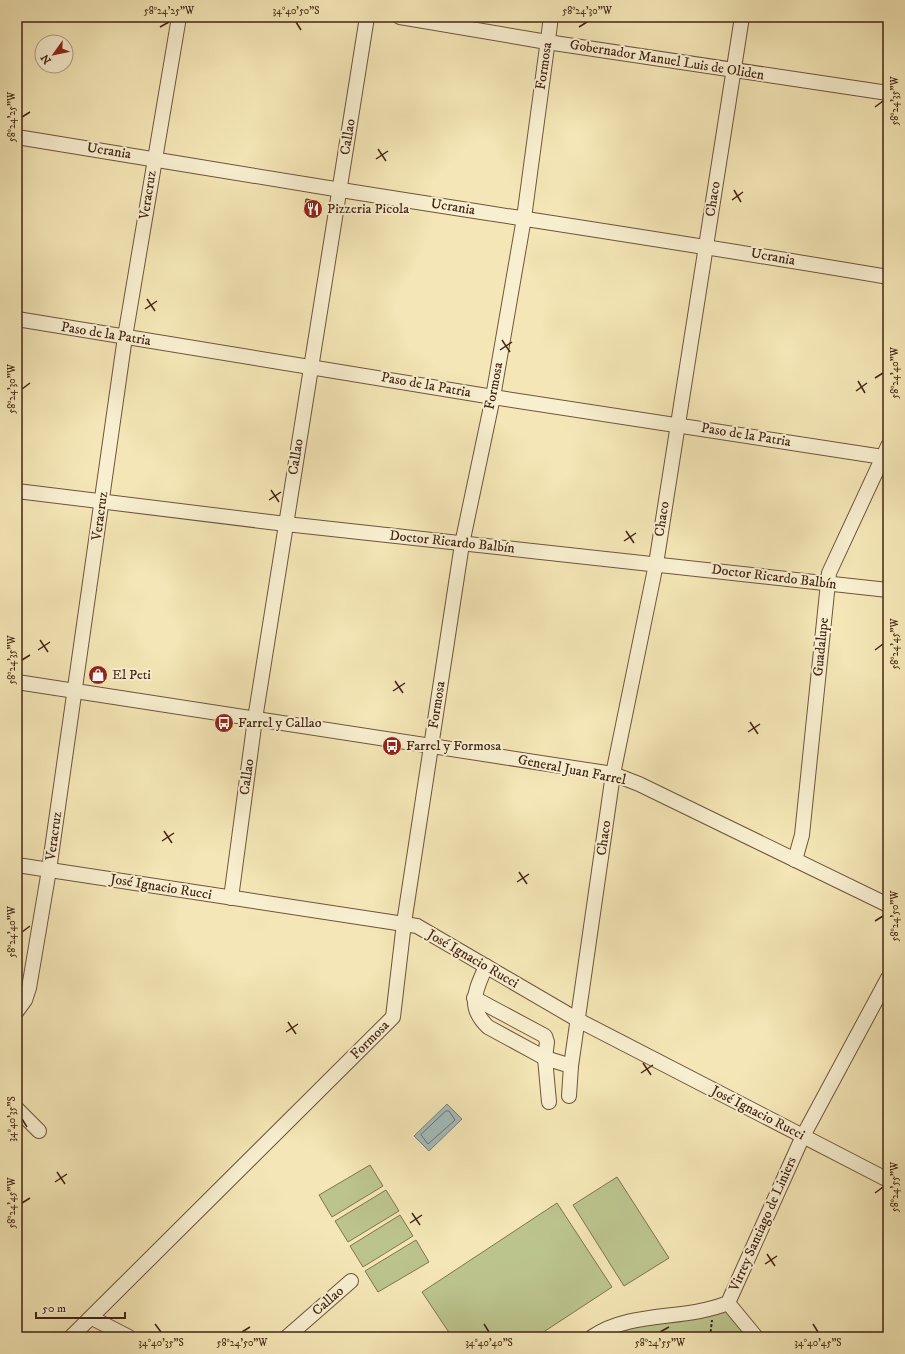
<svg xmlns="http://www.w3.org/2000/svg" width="905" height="1354" font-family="'IM FELL DW Pica',serif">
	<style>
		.green { fill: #bcc48d; stroke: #807450 }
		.water { fill: #a2bcba; stroke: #7c7f78 }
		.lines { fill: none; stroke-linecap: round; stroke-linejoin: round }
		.shore { stroke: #727067; stroke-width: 1 }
		.building { fill: #da9e75; stroke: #432414 }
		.minor-casing { stroke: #6f543c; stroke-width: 16 }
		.path { stroke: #432414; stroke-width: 2; stroke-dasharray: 3 2; stroke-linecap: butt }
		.minor { stroke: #f8efd0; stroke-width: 14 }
		.ticks { fill: none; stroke: #432414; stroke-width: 1.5 }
		.labels { text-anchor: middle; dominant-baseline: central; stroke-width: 4; stroke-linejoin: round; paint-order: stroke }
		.street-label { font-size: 14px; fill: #432414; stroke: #f8efd0 }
		.poi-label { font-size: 14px; fill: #432414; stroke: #f8efd0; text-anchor: start }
		.neatline { fill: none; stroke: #432414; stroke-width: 1.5 }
		.ticks-label { font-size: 10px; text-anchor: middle; fill: #432414 }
	</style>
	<rect width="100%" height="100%" fill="#f4e6b6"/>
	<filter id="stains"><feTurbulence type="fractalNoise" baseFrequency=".005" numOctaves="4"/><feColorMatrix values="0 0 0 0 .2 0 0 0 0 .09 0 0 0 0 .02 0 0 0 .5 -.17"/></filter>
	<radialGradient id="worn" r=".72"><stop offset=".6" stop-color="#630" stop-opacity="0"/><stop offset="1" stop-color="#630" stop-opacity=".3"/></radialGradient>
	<g class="green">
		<path d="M370,1165l13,21 -51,31 -13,-22z"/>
		<path d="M617,1177l52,81 -45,28 -51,-81z"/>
		<path d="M386,1190l13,21 -51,31 -13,-21z"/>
		<path d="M557,1203l55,84 -76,50h-84l-30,-45z"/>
		<path d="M400,1215l13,21 -50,31 -13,-21z"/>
		<path d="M416,1240l13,22 -51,30 -13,-21z"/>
		<path d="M728,1303l28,34h-161z"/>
	</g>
	<path class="water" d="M447,1104l15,15 -33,32 -15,-15z"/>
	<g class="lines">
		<path class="shore" d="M446,1111h3l6,9 -27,24 -7,-9z"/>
	</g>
	<path class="building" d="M306,199l11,2 4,5 -1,8 -16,-2z"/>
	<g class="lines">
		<g class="minor-casing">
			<g id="minor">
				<path d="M400,17l147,25 341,51"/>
				<path d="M17,137c108,17 216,36 324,53 182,29 365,56 547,87"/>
				<path d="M17,319l476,78 390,60"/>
				<path d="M17,491l269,33 602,66"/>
				<path d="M17,682l596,92 26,10 249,121"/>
				<path d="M795,860l7,-25 27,-262 59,-127"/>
				<path d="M17,865l400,61 161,94 310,160"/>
				<path d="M231,898l24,-179 112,-702"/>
				<path d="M486,966c-10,24 -20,40 2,61l57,31 26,8"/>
				<path d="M474,998l71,38 2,6 -2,16 4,44"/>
				<path d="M17,1011l8,-11 4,-12 20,-118 76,-533 54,-320"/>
				<path d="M569,1096l2,-30 42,-292 43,-210 86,-547"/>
				<path d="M17,1109l22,22"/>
				<path d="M728,1303l28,34"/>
				<path d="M92,1318l37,19"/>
				<path d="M71,1337l322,-320 11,-94 58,-379 31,-147 31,-179 27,-201"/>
				<path d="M287,1337l64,-56"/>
				<path d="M592,1337c41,-27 91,-16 136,-34l75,-167 85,-158"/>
			</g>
		</g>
		<path class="path" d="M710,1337l2,-17"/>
		<use href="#minor" class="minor"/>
	</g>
	<path class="ticks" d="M296,22l5,8M160,27l9,-5M579,27l8,-5M875,107l8,-6M22,117l8,-5M378,149l8,12M376,159l12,-8M734,190l7,12M732,200l11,-8M147,299l8,12M145,309l12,-8M502,340l8,12M500,350l12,-8M875,378l8,-5M858,381l7,12M22,389l8,-6M856,391l11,-8M271,490l8,12M269,500l12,-8M626,531l8,12M624,541l12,-8M40,640l8,12M38,650l12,-8M875,650l8,-6M22,660l8,-5M395,681l8,12M393,691l12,-8M750,722l8,12M748,732l12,-8M164,831l8,12M162,841l12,-8M519,872l8,12M517,882l12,-8M875,921l8,-5M22,932l8,-6M288,1022l8,12M286,1032l12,-8M643,1063l8,12M641,1073l12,-8M22,1119l5,8M57,1172l8,12M55,1182l12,-8M875,1193l8,-6M22,1203l8,-5M412,1213l8,12M410,1223l12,-8M767,1254l8,12M765,1264l12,-8M155,1324l6,8M484,1324l5,8M813,1324l5,8M242,1332l8,-5M660,1332l9,-5"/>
	<defs>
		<g id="restaurant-disc" transform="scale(1)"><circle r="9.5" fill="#8f2418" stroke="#f8efd0"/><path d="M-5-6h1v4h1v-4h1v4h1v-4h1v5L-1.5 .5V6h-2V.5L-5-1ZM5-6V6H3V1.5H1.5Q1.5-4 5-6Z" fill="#fff"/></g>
		<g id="shop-disc" transform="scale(1)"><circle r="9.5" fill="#8f2418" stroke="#f8efd0"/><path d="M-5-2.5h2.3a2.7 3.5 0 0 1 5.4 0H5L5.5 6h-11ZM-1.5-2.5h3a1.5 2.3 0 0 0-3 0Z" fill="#fff"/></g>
		<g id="bus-disc" transform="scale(1)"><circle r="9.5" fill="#8f2418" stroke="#f8efd0"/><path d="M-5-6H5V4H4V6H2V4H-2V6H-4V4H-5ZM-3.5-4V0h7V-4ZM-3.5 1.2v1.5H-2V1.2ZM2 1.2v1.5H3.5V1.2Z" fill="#fff"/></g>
	</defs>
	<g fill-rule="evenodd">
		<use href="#restaurant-disc" x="313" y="209"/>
		<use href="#shop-disc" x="98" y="675"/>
		<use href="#bus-disc" x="224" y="723"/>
		<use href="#bus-disc" x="392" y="746"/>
	</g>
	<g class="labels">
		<g class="street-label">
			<text transform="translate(667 60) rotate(9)">Gobernador Manuel Luis de Oliden</text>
			<text transform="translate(544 66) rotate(-82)">Formosa</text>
			<text transform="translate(348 137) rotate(-81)">Callao</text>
			<text transform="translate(109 151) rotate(9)">Ucrania</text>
			<text transform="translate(148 195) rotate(-81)">Veracruz</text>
			<text transform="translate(713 199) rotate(-81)">Chaco</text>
			<text transform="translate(453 207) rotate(9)">Ucrania</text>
			<text transform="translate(773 257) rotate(10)">Ucrania</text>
			<text transform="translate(106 334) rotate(9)">Paso de la Patria</text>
			<text transform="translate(426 385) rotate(10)">Paso de la Patria</text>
			<text transform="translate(494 386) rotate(-79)">Formosa</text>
			<text transform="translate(746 435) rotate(9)">Paso de la Patria</text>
			<text transform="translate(296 457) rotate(-81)">Callao</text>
			<text transform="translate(100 516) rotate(-82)">Veracruz</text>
			<text transform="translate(662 519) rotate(-81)">Chaco</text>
			<text transform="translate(452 542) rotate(6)">Doctor Ricardo Balbín</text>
			<text transform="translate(774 577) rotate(7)">Doctor Ricardo Balbín</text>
			<text transform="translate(821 647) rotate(-84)">Guadalupe</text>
			<text transform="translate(437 705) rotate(-81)">Formosa</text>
			<text transform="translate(572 770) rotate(11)">General Juan Farrel</text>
			<text transform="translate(247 777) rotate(-82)">Callao</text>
			<text transform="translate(54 836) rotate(-82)">Veracruz</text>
			<text transform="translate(604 838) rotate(-82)">Chaco</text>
			<text transform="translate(161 887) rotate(9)">José Ignacio Rucci</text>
			<text transform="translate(473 959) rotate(30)">José Ignacio Rucci</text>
			<text transform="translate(370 1040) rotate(-45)">Formosa</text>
			<text transform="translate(758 1113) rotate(27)">José Ignacio Rucci</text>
			<text transform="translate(763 1224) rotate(-66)">Virrey Santiago de Liniers</text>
			<text transform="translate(328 1301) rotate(-41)">Callao</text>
		</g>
		<g class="poi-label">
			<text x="327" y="209">Pizzeria Picola</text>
			<text x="112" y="675">El Peti</text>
			<text x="238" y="723">Farrel y Callao</text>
			<text x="406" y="746">Farrel y Formosa</text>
		</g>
	</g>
	<rect width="905" height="1354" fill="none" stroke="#f4e6b6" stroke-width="44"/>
	<g transform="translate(54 54) rotate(237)"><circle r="19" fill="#f8efd0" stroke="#b09e85"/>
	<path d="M0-3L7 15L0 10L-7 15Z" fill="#8f2418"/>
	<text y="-6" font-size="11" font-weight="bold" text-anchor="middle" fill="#432414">N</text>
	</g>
	<path d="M36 1312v6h89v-6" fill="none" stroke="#432414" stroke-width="2"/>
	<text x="42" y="1312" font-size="12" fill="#432414" stroke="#f8efd0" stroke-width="3" paint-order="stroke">50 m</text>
	<rect x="22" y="22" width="861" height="1310" class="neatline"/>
	<g class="ticks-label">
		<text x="169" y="14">58°24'25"W</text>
		<text x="296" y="14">34°40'50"S</text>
		<text x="587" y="14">58°24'30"W</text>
		<text transform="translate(894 101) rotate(-90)" y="4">58°24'35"W</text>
		<text transform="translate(11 117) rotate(-90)" y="4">58°24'25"W</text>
		<text transform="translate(894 373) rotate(-90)" y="4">58°24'40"W</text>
		<text transform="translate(11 389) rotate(-90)" y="4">58°24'30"W</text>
		<text transform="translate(894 644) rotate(-90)" y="4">58°24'45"W</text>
		<text transform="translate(11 660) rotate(-90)" y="4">58°24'35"W</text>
		<text transform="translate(894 916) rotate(-90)" y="4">58°24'50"W</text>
		<text transform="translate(11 932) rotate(-90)" y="4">58°24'40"W</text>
		<text transform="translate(11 1119) rotate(-90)" y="4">34°40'35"S</text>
		<text transform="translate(894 1187) rotate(-90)" y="4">58°24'55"W</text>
		<text transform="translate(11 1203) rotate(-90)" y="4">58°24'45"W</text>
		<text x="161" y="1346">34°40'35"S</text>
		<text x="242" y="1346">58°24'50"W</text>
		<text x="489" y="1346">34°40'40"S</text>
		<text x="660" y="1346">58°24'55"W</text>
		<text x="818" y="1346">34°40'45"S</text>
	</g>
	<rect width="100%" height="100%" filter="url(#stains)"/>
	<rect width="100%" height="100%" fill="url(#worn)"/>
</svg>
